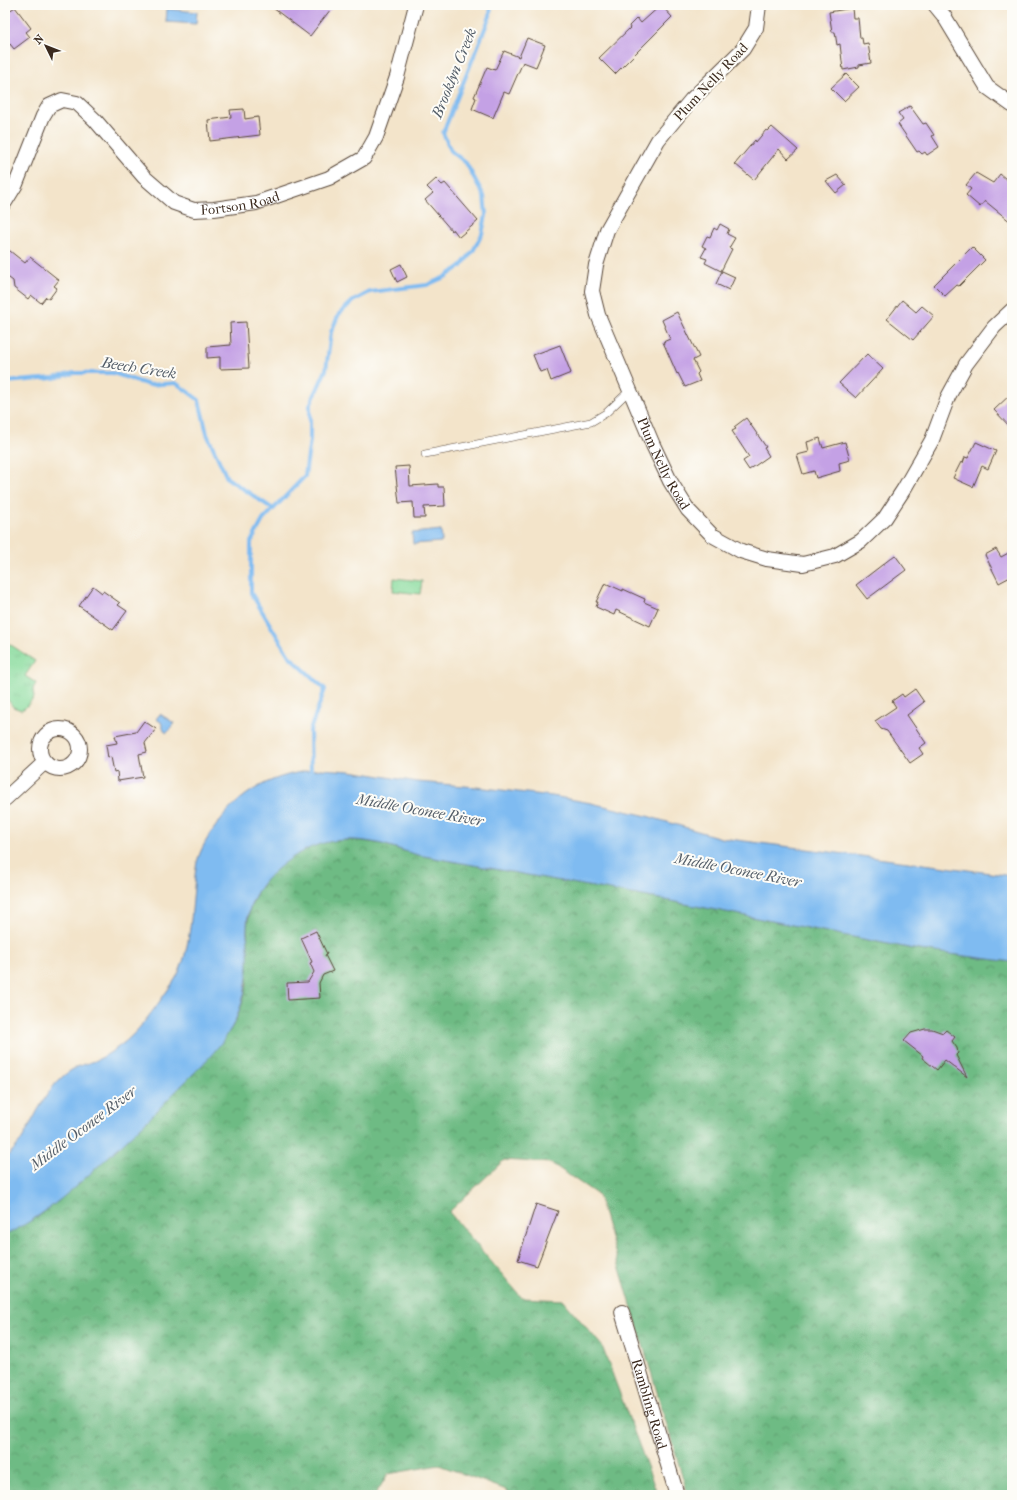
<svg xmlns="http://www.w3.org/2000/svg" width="1017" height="1500" font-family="'IM FELL French Canon',serif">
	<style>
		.grass { fill: #88db9d; stroke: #62825e }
		.forest { fill: url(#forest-crowns); stroke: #547251 }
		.park { fill: url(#park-tufts); stroke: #62825e }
		.water { fill: #7fbbf1; stroke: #5d7288 }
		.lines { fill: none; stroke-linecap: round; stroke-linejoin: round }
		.stream { stroke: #7fbbf1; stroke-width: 4 }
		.building { fill: #c4a1e5 }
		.lane-casing { stroke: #574638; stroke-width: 8 }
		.street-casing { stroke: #574638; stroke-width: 16 }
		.lane { stroke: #fff; stroke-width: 7 }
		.street { stroke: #fff; stroke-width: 14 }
		.labels { text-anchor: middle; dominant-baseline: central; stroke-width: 4; stroke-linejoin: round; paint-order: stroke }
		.street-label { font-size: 14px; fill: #3b2a1e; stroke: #fdfcf7 }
		.water-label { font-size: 15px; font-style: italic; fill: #535d68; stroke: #fdfcf7 }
	</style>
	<defs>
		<pattern id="forest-crowns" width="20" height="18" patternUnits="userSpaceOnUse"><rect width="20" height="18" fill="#6ebb84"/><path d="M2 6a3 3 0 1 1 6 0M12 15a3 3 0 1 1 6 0" fill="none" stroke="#5c986b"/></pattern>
		<pattern id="park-tufts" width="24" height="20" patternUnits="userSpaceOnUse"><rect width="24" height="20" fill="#88db9d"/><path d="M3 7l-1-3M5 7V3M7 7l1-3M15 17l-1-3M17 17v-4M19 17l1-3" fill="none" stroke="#76bc87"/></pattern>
	</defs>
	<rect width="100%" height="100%" fill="#fdfcf7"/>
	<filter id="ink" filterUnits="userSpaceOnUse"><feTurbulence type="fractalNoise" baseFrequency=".025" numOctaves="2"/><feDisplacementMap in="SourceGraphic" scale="8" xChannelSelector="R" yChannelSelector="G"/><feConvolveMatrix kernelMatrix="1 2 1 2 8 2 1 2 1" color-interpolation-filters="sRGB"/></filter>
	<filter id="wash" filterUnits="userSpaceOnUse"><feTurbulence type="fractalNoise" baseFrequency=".012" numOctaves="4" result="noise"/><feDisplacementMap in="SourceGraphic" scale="16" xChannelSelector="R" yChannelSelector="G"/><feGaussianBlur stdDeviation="0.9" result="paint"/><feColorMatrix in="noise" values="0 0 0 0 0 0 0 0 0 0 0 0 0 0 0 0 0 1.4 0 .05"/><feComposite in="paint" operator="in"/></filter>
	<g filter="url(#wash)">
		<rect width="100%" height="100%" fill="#f3e4ca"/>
		<path class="grass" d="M394,578l28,3 -2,13 -27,-3z"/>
		<path class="forest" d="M344,840l19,1 19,3 36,11 247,45 254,50 93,12v533h-324l-90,-300 -47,-32 -47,-3 -55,52 73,86 41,2 39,46 55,147 -5,2h-138l-10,-6 -65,-24 -51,9 -13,21h-370v-260l38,-22 142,-131 39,-42 11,-18 7,-18 5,-19 1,-39 -1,-19 3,-19 8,-18 12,-15 14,-13 16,-11 18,-8z"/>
		<path class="park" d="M5,641l30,20 -10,15 11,7 -3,6 1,9 -9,10 -4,2 -8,-3 -5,-7 -3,-2z"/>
		<g class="water">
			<path d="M167,9l30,3 -1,12 -30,-2z"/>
			<path d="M441,530l1,12 -29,2 -1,-11z"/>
			<path d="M160,714l14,9 -7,10 -3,-2 -3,-9 -5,-3z"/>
			<path d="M321,769l29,2 68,11 58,5 76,9 39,7 56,13 74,22 210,27 81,11v86l-93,-12 -254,-50 -247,-45c-12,-3 -24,-8 -36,-11 -44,-10 -75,-2 -108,28 -16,14 -27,34 -27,55 -1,7 1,13 1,19 1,26 -2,51 -13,75 -9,18 -22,33 -36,47 -17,17 -33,33 -49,50 -19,18 -39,36 -58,54 -28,25 -53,47 -87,63 0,-19 0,-37 0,-56 0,-5 -2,-13 0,-18 2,-6 12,-14 15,-19 17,-27 28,-61 57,-75 6,-3 12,-4 18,-6 11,-5 21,-12 31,-20 16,-13 36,-43 48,-60 18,-26 18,-83 22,-114 2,-13 10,-27 17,-37 27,-40 60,-56 108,-61z"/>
		</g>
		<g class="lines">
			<g class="stream">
				<path d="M5,382l49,-4 20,-5h39l36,12 27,-2 23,17 8,34 20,44 46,31"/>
				<path d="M311,776l-1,-46 15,-41 -36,-33 -38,-63v-51l12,-22 42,-44 5,-36v-35l16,-35 5,-38 8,-18 14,-13 17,-9 57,-7 18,-8 16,-11 12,-15 9,-17 4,-19 -2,-19 -18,-33 -15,-12 -8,-18 47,-117 1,-11"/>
			</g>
		</g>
		<g id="blocks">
			<g class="building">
				<path d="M269,5h65l-24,31z"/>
				<path d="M661,5l11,12 -57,57 -16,-16 31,-30 -1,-2 8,-8 4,5z"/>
				<path d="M15,7l16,21 -5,4 4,5 -16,12 -4,-5 -5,4v-34z"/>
				<path d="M852,8l1,10h5l2,20h2l1,6 5,-1 3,20 -12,2v2l-16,3 -3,-26 -3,1 -2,-13h-3l-3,-20z"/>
				<path d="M527,38l18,7 -9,22 -13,-5 -14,32 -5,-2 -11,26 -21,-9 4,-11 -2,-1 13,-30 8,3 9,-19 15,6z"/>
				<path d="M846,74l13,13 -15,14 -13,-13z"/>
				<path d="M910,106l13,18 3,-1 8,12 -2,1 7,11 -12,8 -2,-3 -3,2 -3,-3 -2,1 -19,-28 5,-4 -5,-7z"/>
				<path d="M244,109l1,10 13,-2 2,18 -50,6 -2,-21 23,-3 -1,-7z"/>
				<path d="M772,127l26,23 -10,9 -9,-10 -25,31 -19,-16 20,-24 1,2 10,-12 2,1z"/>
				<path d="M976,173l17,10 7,-9 11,9 -3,4 4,4v32l-27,-22 -5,6 -14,-12 5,-6 -5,-4z"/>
				<path d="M837,175l9,10 -10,8 -10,-12z"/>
				<path d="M436,179l6,6 3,-2 33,38 -19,16 -6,-8 -1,2 -27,-31 8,-7 -6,-6z"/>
				<path d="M720,224l9,5 -2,5 8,4 -6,10 3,1 -11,22 -16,-8 2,-4 -6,-2 5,-9 -4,-2 5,-10 3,1 4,-9 3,2z"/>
				<path d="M5,247l20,16 5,-6 29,23 -5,6 3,2 -8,11 -3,-2 -5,6 -10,-8 -3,4 -14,-11 -1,-7 -8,-6z"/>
				<path d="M972,247l13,13 -26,26 -2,-1 -12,11 -11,-11z"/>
				<path d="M401,264l6,13 -10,5 -6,-13z"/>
				<path d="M722,271l13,6 -6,13 -13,-6z"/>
				<path d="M902,300l14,12 6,-6 12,10 -21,24 -26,-21z"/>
				<path d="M677,312l22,45 -6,3 6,12 -2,2 3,7 -15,6 -7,-14 -1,1 -14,-32 7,-3 -8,-19z"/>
				<path d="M246,322l3,46 -29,1v-12l-13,1v-11l24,-2 -1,-22z"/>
				<path d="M560,345l11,28 -20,8 -4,-11 -7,2 -7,-17z"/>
				<path d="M867,354l16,15 -27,29 -17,-15z"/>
				<path d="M1012,393v36l-18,-19z"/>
				<path d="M746,418l20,29 -2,1 5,8 -20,14 -6,-9 6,-4 -17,-26 4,-2 -2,-2z"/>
				<path d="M820,438l3,10 22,-6 5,18 -11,3 1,8 -24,7 -2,-7 -11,3 -6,-19 12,-3 -2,-10z"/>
				<path d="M976,442l20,9 -8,18 -6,-3 -9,21 -20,-9 8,-16 2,1 2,-6 3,1z"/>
				<path d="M409,466l1,20 28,-2v3h6l1,19 -21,1 1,11h-11l-1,-16 -14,1 -4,-36z"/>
				<path d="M996,549l5,8 11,-6v25l-13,7 -14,-28z"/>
				<path d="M895,555l11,15 -39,29 -11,-14z"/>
				<path d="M605,583l18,8v-2l22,10 -1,3 14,6 -8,18 -34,-16 -2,5 -18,-8 2,-5h-2z"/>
				<path d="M93,586l9,7 1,-2 17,12 -2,2 9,6 -14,19 -34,-24z"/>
				<path d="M915,689l9,13 -17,13 19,28 -7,5 4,6 -13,9 -23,-32 -6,-2 -6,-8 21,-14 -4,-6 10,-7 2,3z"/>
				<path d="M144,721l12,8 -11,14 2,9 -8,2 4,23 -25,4 -1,-10 -3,1 -3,-15 -3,1 -2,-13 11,-2 -2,-7 21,-4z"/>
				<path d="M316,931l11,23 -2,1 8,16 -10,4 -4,8 1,15 -32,2 -1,-17 21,-1 6,-10 -4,-9 2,-1 -11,-24z"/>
				<path d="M925,1029h7l11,4 3,-3 9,7 -3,4 5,7 1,5 -2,2 11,22 -22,-17 -8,10 -15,-12 1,-2 -19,-15 7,-8z"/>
				<path d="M536,1204l22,7 -21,55 -19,-6z"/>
			</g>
		</g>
	</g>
	<g filter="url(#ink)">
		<use href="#blocks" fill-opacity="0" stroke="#574638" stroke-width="1"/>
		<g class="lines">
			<g class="lane-casing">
				<path id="lane" d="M425,454l166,-32 15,-9 24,-23"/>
			</g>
			<g class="street-casing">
				<g id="street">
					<path id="s1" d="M759,5l-3,23 -13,21 -52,51 -33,40 -51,90 -11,35 -4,26 6,24 55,130 17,36 18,29 24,25 29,16 26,8 36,5 32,-8 26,-15 24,-23 19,-29 28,-49 16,-43 18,-33 28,-37 18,-17"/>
					<path d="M935,5l9,11 43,71 25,18"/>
					<path id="s2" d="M5,202l11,-18 27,-68 6,-10 13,-6 15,3 18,17 49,57 30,26 20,7 20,-1 42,-6 73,-25 35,-20 12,-21 21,-60 19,-72"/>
					<circle cx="60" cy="749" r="20"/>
					<path d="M5,799l40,-37"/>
					<path id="s3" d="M622,1312l55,183"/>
				</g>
			</g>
			<use href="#lane" class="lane"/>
			<use href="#street" class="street"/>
		</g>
	</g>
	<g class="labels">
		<g class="street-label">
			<text transform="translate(711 82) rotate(-47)">Plum Nelly Road</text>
			<text stroke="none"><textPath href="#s2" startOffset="343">Fortson Road</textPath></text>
			<text stroke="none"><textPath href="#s1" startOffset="526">Plum Nelly Road</textPath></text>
			<text stroke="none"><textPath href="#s3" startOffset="96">Rambling Road</textPath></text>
		</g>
		<g class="water-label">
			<text transform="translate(454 73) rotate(-68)">Brooklyn Creek</text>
			<text transform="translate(139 368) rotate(9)">Beech Creek</text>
			<text transform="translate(420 810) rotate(10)">Middle Oconee River</text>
			<text transform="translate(738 870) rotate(11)">Middle Oconee River</text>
			<text transform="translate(83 1128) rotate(-37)">Middle Oconee River</text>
		</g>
	</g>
	<rect width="1017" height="1500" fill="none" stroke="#fdfcf7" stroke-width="20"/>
	<g transform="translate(46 46) rotate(313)" stroke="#fdfcf7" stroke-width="3" paint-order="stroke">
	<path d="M0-3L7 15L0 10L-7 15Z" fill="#3b2a1e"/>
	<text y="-6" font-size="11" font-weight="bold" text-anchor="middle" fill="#3b2a1e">N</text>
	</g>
</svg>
